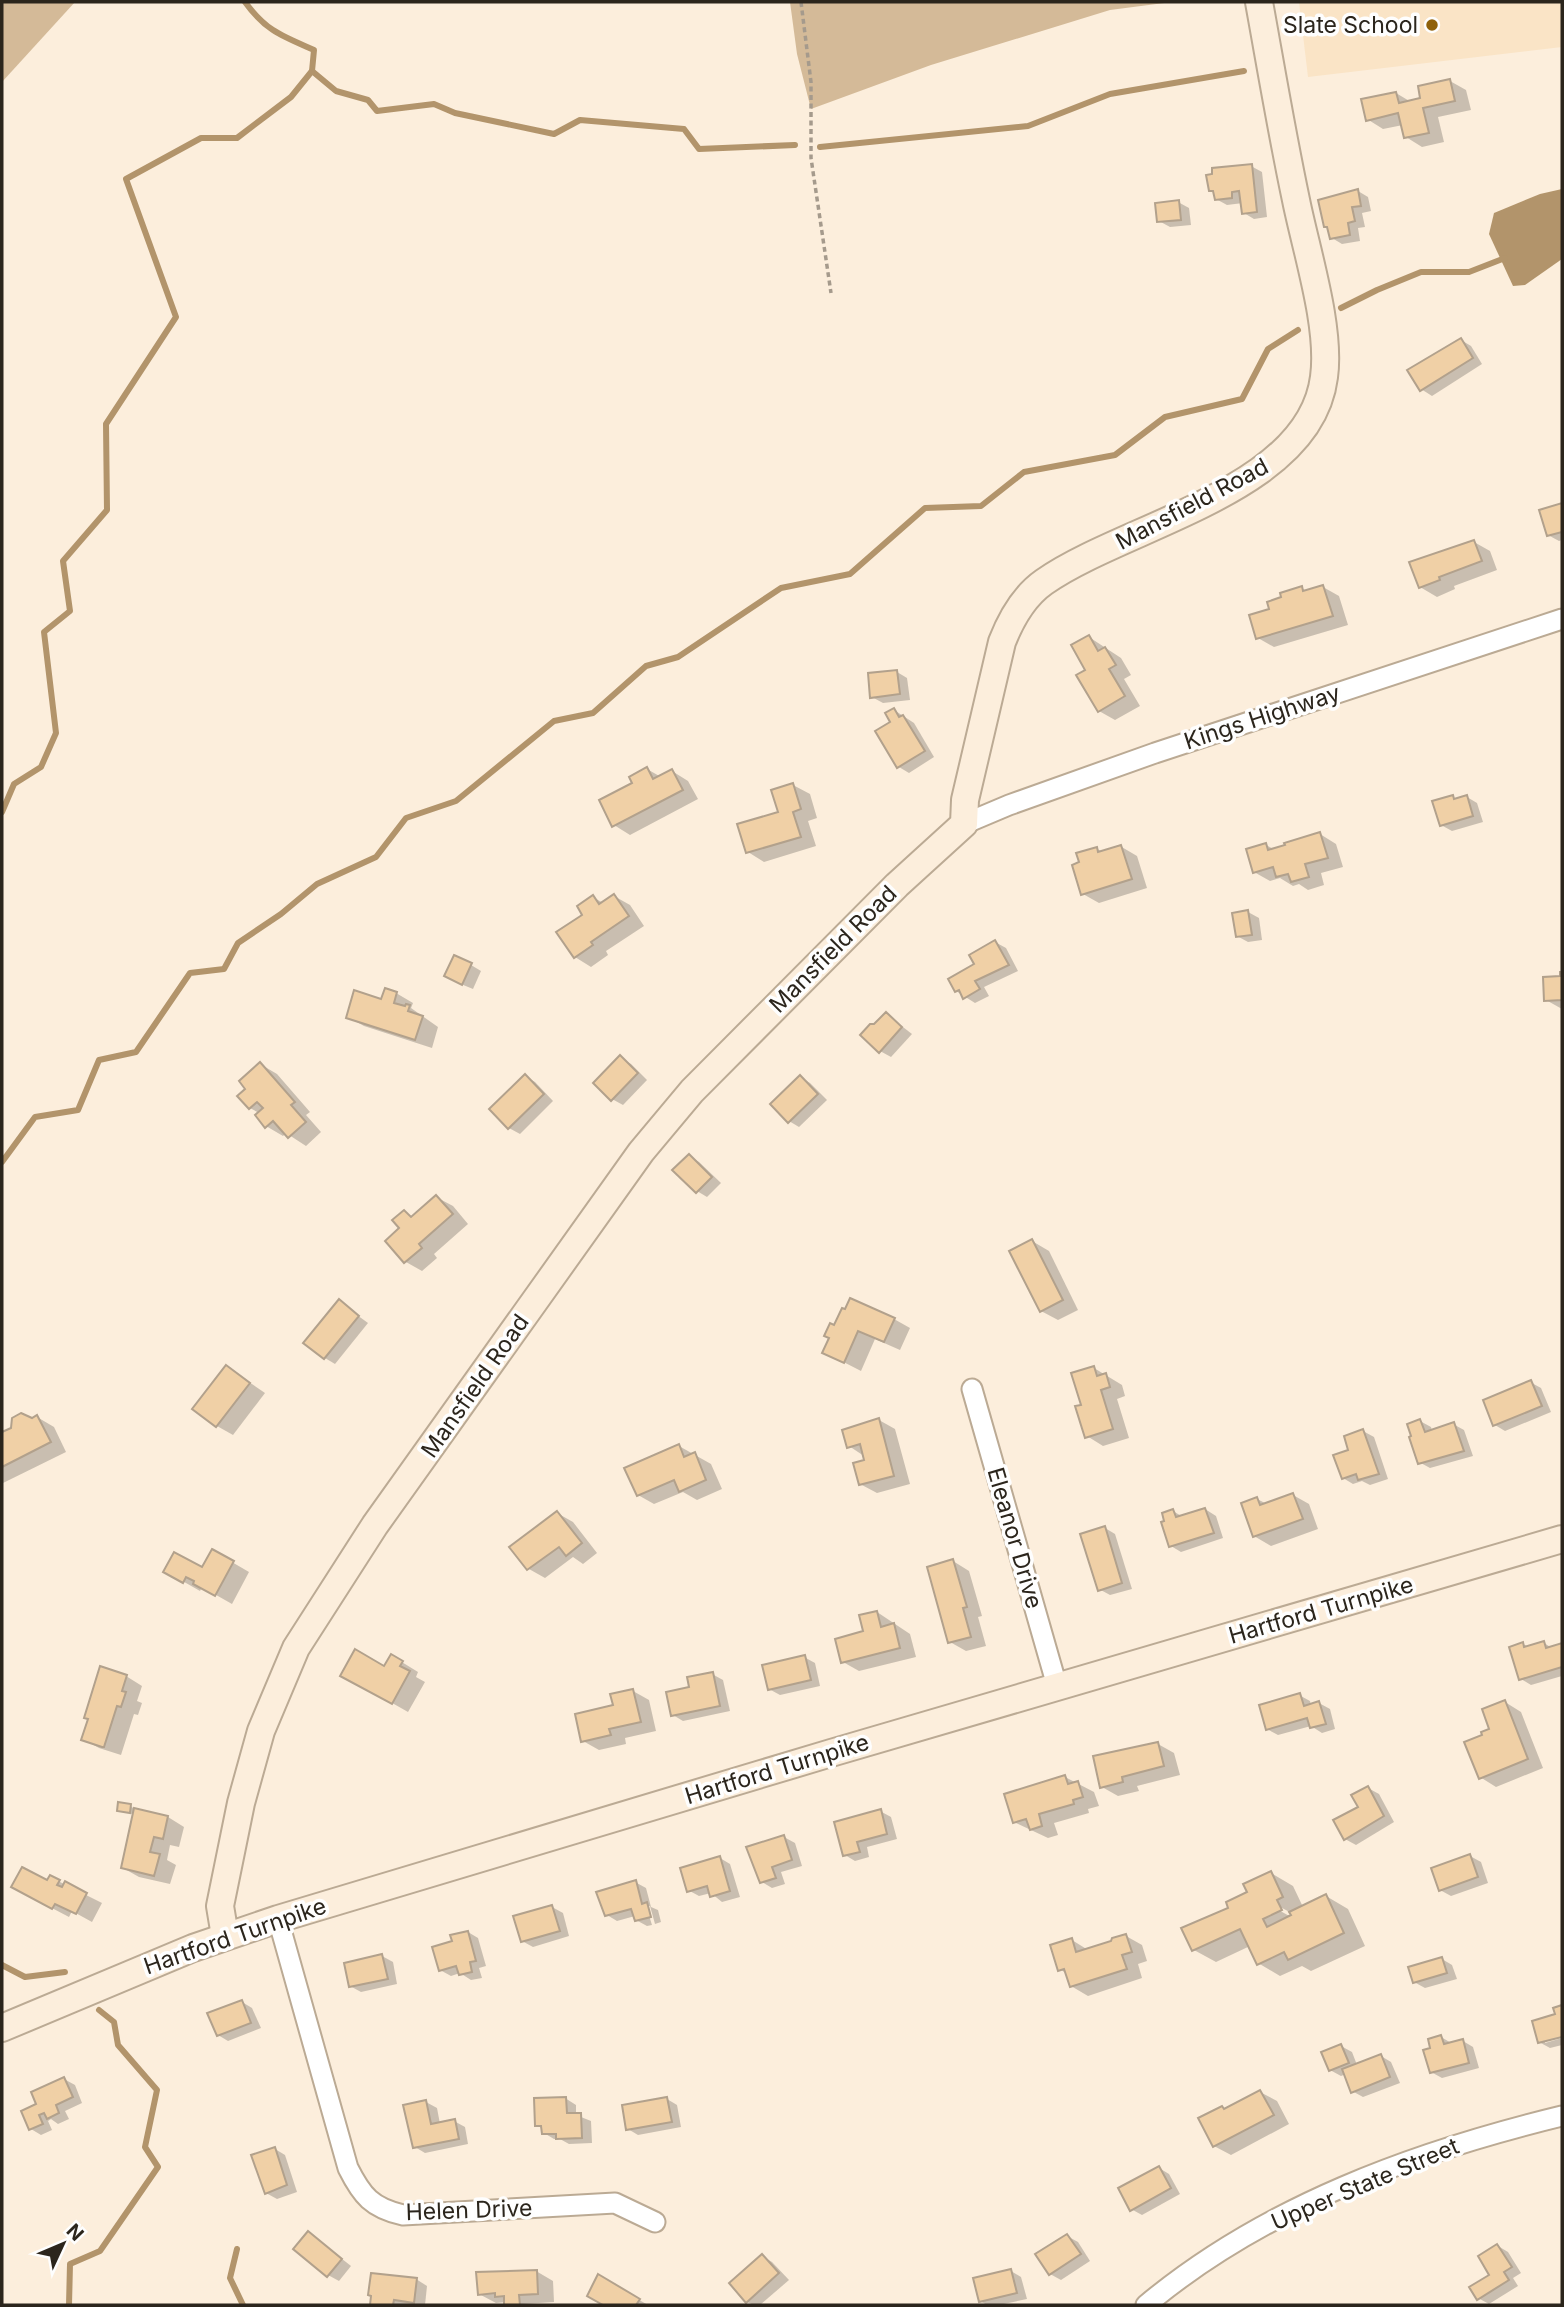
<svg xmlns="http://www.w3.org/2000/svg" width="1564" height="2307" font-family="Inter,sans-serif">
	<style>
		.built { fill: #fae4c6 }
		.green { fill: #d4ba98 }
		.water { fill: #b2946b }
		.shadow { fill: #0003; fill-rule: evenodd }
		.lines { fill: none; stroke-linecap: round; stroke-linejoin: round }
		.stream { stroke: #b2946b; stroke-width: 6 }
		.building { fill: #f0d0a6; stroke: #b2a18c; stroke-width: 2 }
		.street-casing { stroke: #bbaa94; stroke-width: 23 }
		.secondary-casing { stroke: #bbaa94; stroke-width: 30 }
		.path { stroke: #a59a8c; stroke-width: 3.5; stroke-dasharray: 5 3.5; stroke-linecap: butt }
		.street { stroke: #fff; stroke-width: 19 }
		.secondary { stroke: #fceedc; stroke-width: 26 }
		.poi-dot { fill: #8f610a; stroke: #fefefe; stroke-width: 2.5 }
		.labels { text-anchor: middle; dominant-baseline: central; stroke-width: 7; stroke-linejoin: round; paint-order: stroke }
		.poi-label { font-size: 23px; fill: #2b251c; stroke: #fefefe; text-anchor: end }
		.street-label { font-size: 23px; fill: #2b251c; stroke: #fefefe }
	</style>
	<rect width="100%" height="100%" fill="#fceedc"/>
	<path class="built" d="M1299,2h263v45l-254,30z"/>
	<g class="green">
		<path d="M2,2h73l-73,80z"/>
		<path d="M790,2h382l-62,8 -179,55 -120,44 -14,-55z"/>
	</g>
	<path class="water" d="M1562,189v70l-37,26 -12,1 -24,-52 5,-21 46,-19z"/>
	<g class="shadow">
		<path d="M1450,81l16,9 5,20 -33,7 6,25 -22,5 -16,-10 -3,-12 -20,4 -16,-10 29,-26 15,9 11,-3z"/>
		<path d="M1251,166l11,6 5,45 -13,2 -10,-6 -1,-10 -16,2 -11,-6 -1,-6 -5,-3z"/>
		<path d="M1358,191l10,6 3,14 -9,2 3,14 -7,1 2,13 -18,3 -10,-6 -2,-9 -5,-3z"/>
		<path d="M1178,202l11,6 2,17 -21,2 -11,-6z"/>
		<path d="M1461,340l10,6 11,18 -50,32 -11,-7z"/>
		<path d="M1562,505v35l-3,1 -11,-6 -7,-24z"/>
		<path d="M1474,542l16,9 7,19 -43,16 1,3 -18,8 -17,-10z"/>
		<path d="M1323,587l16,9 9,29 -74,22 -16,-9 13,-27 30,-23 6,3z"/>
		<path d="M1089,637l32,21 10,17 -7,4 16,27 -25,14 -16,-9 -12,-40z"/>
		<path d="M897,672l10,6 3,22 -27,3 -11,-6z"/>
		<path d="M894,710l20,13 20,34 -25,16 -10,-6 -6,-44z"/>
		<path d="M647,769l14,8 11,-6 16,10 10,18 -68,36 -16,-10 20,-42z"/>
		<path d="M793,785l17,9 7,24 -9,3 8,25 -52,16 -16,-10 32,-39z"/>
		<path d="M1452,797l5,3 10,-3 10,6 6,19 -31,9 -11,-6z"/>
		<path d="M1320,834l16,10 7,23 -22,6 3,12 -16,5 -9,-6 -6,2 -13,-8 -10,3 -16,-9 12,-27 9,5z"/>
		<path d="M1120,846l17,10 10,32 -48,15 -16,-9 -1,-31 14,-15 6,4z"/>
		<path d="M614,896l16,9 14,21 -38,25 2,4 -17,12 -16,-10 9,-42 9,-18 10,6z"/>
		<path d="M1248,912l11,6 3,22 -14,2 -11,-6z"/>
		<path d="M995,942l11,6 12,23 -34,16 5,9 -14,7 -19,-12z"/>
		<path d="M471,965l10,6 -8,18 -17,-7z"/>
		<path d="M1562,974v35l-16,-9 16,-22z"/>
		<path d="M396,993l17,10 -2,5 27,19 -6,21 -68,-22 -16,-9z"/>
		<path d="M886,1014l26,20 -21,23 -11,-6 -5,-25z"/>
		<path d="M620,1058l11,6 16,16 -24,25 -11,-6z"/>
		<path d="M260,1064l17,10 33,38 -4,3 15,17 -15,14 -20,-13 -3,3 -17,-10 -7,-13 -9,-5 -2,-19z"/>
		<path d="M525,1076l10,6 18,19 -33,33 -11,-6z"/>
		<path d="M800,1077l10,6 17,17 -28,27 -10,-6z"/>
		<path d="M689,1156l10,6 22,21 -14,14 -10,-6z"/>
		<path d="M436,1197l17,9 15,18 -34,30 3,4 -15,13 -16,-9 -4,-34 2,-16 9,5z"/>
		<path d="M1032,1241l17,10 29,59 -20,10 -17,-9z"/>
		<path d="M339,1302l29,21 -33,41 -10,-6z"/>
		<path d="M894,1319l16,9 -10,22 -25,-11 -14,32 -37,-19 11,-25z"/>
		<path d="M227,1367l38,26 -32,42 -16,-9z"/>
		<path d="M1094,1368l28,17 3,11 -8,3 12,39 -26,8 -16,-10 -4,-30z"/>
		<path d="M1530,1382l11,6 10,24 -46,19 -10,-6z"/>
		<path d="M37,1417l17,10 12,25 -63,31 -1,-49z"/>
		<path d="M879,1420l16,9 15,55 -33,9 -17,-9 6,-22 -2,-6 -15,-10z"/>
		<path d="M1420,1421l11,6 1,4 21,-7 11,6 9,26 -43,12 -11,-6z"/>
		<path d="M1363,1431l11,6 14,42 -18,6 -8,-4 -9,3 -10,-6 8,-27z"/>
		<path d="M679,1446l32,18 11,25 -25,11 -14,-8 -29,12 -16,-9z"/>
		<path d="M1293,1495l16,9 9,25 -47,17 -17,-10 3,-37 10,5z"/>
		<path d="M1205,1509l11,7 7,22 -42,14 -10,-6 2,-35 10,6z"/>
		<path d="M557,1513l16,9 24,31 -14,11 -10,-7 -28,21 -16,-9 -17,-22z"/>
		<path d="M1105,1528l10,6 17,55 -22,6 -11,-6z"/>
		<path d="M213,1551l36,21 -17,32 -30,-17 -2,4 -35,-20 38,-1z"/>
		<path d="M953,1561l16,10 13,45 -4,1 8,29 -20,5 -16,-9z"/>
		<path d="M877,1612l33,22 6,23 -57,14 -16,-9z"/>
		<path d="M1544,1643l8,5 10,-3v31l-31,9 -10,-6 2,-35 6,3z"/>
		<path d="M392,1656l26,16 -2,5 9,5 -17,30 -65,-37 42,-7z"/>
		<path d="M804,1657l11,6 5,23 -40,9 -11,-6z"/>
		<path d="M712,1674l11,6 7,31 -47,10 -10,-6 18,-26z"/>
		<path d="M126,1676l16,10 -5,15 5,2 -4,12 -4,-1 -13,41 -22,-7 -16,-9z"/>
		<path d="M633,1691l16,9 7,31 -31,7 1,6 -27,6 -16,-9z"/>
		<path d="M1299,1695l11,6 1,5 8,-3 11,6 5,20 -13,4 -11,-7 -33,9 -11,-6z"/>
		<path d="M1505,1702l16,10 22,56 -47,19 -16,-10 5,-41 7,-6z"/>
		<path d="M1158,1744l16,9 6,22 -43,11 2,5 -21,5 -16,-9z"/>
		<path d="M1065,1777l29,15 5,14 -11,3 1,4 -35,10 4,12 -10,3 -34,-16z"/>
		<path d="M1368,1788l11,6 15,28 -38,23 -11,-6z"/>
		<path d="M130,1805l5,5 33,7 16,10 -5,20 -9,-2 -3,15 9,5 -6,19 -31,-7 -16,-9 12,-53 -16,-5z"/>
		<path d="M880,1811l11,6 6,22 -30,8 2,10 -14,4 -10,-6z"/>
		<path d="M784,1837l11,6 7,23 -21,6 4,12 -13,4 -10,-6z"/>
		<path d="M1470,1856l11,6 7,21 -37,13 -11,-6z"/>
		<path d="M720,1858l10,6 10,33 -18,5 -11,-9 -12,3 -11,-6z"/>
		<path d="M1271,1873l22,13 10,21 23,-11 22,13 17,37 -54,25 -9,-5 -22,10 -22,-13 -8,-17 -34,16 -22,-12 37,-41zM1275,1904l18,10v4l-20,-11z"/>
		<path d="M50,1877l52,26 -10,19 -20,-11 -3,6 -40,-21 19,-14z"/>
		<path d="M635,1882l11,6 5,19 7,3 3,12 -6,2 -5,-18h-4l6,19 -5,1 -11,-6 -1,-4 -18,5 -10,-6z"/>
		<path d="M552,1907l11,6 6,23 -36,11 -11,-6z"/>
		<path d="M468,1932l10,6 8,28 -7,2 3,10 -11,2 -11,-7 -9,3 -11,-6 14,-27z"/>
		<path d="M1126,1936l16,9 5,16 -9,3 4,14 -54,18 -17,-10 -4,-12 -7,-5 12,-29 16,10z"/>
		<path d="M382,1956l11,6 4,22 -36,8 -11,-6z"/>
		<path d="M1442,1959l10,6 5,14 -32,9 -11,-6z"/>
		<path d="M242,2002l10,6 9,20 -33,13 -10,-6z"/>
		<path d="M1562,2007v28l-17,4v4l17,-5v7l-12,3 -11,-6 18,-26 -2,-7z"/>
		<path d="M1441,2037l12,7 10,-3 10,6 6,21 -37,10 -11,-6 1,-22z"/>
		<path d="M1341,2046l11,6 5,13 24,-9 10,6 9,21 -37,14 -11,-6 -6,-17 -5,2 -11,-6z"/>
		<path d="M64,2079l11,6 7,18 -17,8 4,8 -11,5 -7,-5 -3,2 4,9 -11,5 -10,-6 7,-24z"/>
		<path d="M1260,2092l17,9 12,23 -58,31 -17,-9 8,-38 4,2z"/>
		<path d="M565,2098l11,7v10l15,6 1,22 -23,1 -9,-5h-6l-10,-6 -1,-4 -6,-4z"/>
		<path d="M667,2099l10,6 4,22 -43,8 -10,-6z"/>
		<path d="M426,2102l11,6 3,16 14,-3 11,6 3,17 -43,9 -10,-6z"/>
		<path d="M275,2149l10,6 12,37 -20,7 -11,-6z"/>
		<path d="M1159,2168l10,6 11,20 -38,21 -11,-6z"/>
		<path d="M309,2233l42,33 -12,15 -11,-6z"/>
		<path d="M1067,2236l11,6 12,19 -29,19 -11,-6z"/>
		<path d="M1498,2246l10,6 13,21 -8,5 5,8 -29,18 -11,-6 14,-23z"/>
		<path d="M762,2256l10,6 17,18 -29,25h-6l-7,-3z"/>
		<path d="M536,2271l17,10 1,21 -48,3v-3l-10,1 -17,-9z"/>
		<path d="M1011,2271l10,6 6,22 -28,6h-12l-7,-4z"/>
		<path d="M599,2277l49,28h-42l-17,-9z"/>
		<path d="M416,2279l11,7 -2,19h-53l1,-9z"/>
	</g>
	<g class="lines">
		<g class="stream">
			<path d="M312,71l24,20 32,9 9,11 57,-7 21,9 99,21 26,-14 104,9 15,20 96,-4"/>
			<path d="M820,147l208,-21 82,-32 134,-23"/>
			<path d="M1341,308l36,-18 44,-18h48l36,-14"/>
			<path d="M2,812l12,-28 27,-17 15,-34 -12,-101 26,-21 -7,-50 44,-51 -1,-86 70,-107 -50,-138 75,-41h36l54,-41 21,-26 2,-21c-32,-14 -48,-19 -69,-48"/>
			<path d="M2,1162l33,-45 43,-7 21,-50 37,-8 54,-79 34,-4 14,-26 43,-29 36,-30 59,-27 30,-39 50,-17 98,-80 39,-8 53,-47 32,-9 103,-69 69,-14 75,-66 56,-2 43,-34 91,-17 50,-38 77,-18 26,-50 30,-19"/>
			<path d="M2,1965l23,12 40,-5"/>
			<path d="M237,2249l-7,29 13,27"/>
			<path d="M69,2305l1,-41 30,-13 58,-84 -13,-20 12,-57 -39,-45 -4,-23 -15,-12"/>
		</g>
	</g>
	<g class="building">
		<path d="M1450,79l5,22 -32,7 6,25 -25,5 -6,-25 -32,8 -5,-22 35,-7 3,11 21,-5 -2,-12z"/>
		<path d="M1252,164l5,48 -15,2 -3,-23 -7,1v6l-17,2 -2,-9h-4l-3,-16 6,-1v-6z"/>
		<path d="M1358,189l3,17 -9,1 3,14 -7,2 2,12 -20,4 -3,-12h-3l-6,-27z"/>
		<path d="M1179,200l2,20 -24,2 -2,-19z"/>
		<path d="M1461,338l12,20 -53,33 -13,-21z"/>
		<path d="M1562,503v29l-15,4 -8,-26z"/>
		<path d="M1474,540l8,21 -43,16 1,3 -21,8 -10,-26z"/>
		<path d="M1323,585l10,31 -77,23 -7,-24 20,-6 -2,-7 14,-5 -1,-4 22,-7 1,5z"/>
		<path d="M1089,635l9,16 7,-4 11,18 -7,4 16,27 -27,16 -22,-37 9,-5 -14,-25z"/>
		<path d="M897,670l3,24 -30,4 -2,-25z"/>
		<path d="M894,708l5,9 4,-2 22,36 -28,17 -22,-37 15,-9 -5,-9z"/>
		<path d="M647,767l6,12 19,-10 11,21 -71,37 -13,-27 33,-17 -3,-6z"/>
		<path d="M793,783l8,26 -8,3 8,25 -55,16 -9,-29 41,-12 -7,-22z"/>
		<path d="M1453,795l1,4 13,-4 6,21 -33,10 -8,-25z"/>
		<path d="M1320,832l8,26 -23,6 4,13 -18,5 -3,-8 -12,3 -3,-10 -20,6 -7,-24 20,-6 2,7 17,-5 -1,-2z"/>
		<path d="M1121,845l11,34 -51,16 -9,-30 7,-3 -3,-9 21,-6 1,5z"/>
		<path d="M614,894l15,22 -38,26 2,3 -19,13 -18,-26 26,-17 -5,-9 16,-11 6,9z"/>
		<path d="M1248,910l4,25 -16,2 -4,-24z"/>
		<path d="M995,940l14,25 -34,16 5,8 -17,10 -4,-9 -4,2 -7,-13 26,-15 -5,-9z"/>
		<path d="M454,955l18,8 -10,22 -18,-9z"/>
		<path d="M1560,972h2v28l-18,1 -1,-24 17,-1z"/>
		<path d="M385,988l12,4 -3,11 11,3 1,-2 4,1 -2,6 15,5 -8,24 -69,-22 8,-28 27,9z"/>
		<path d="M886,1012l16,15 -23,26 -19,-18 10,-11h4z"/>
		<path d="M620,1055l18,18 -27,28 -18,-18z"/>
		<path d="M260,1062l35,40 -4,3 15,17 -18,16 -15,-17 -8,7 -10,-13 8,-7 -6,-6 -8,7 -12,-13 8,-7 -6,-8z"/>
		<path d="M525,1074l19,20 -36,35 -19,-20z"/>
		<path d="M800,1075l18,19 -30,29 -18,-19z"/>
		<path d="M689,1154l23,23 -16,16 -24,-23z"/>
		<path d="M436,1195l17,19 -34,30 3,4 -18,15 -19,-22 14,-13 -7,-8 12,-10 7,7z"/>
		<path d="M1032,1239l31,61 -23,12 -31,-61z"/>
		<path d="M850,1298l45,20 -11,24 -26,-11 -14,32 -22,-10 7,-15 -5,-2 6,-13 4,2 8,-17 3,1z"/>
		<path d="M339,1299l20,17 -35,43 -21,-16z"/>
		<path d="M226,1365l24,18 -34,44 -24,-18z"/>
		<path d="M1094,1366l3,10 9,-3 4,14 -9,3 12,39 -28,9 -10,-32 6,-1 -10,-32z"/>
		<path d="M1531,1380l11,26 -49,20 -10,-26z"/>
		<path d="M21,1413l11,5 5,-3 14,27 -49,25v-35l9,-4 1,-10z"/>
		<path d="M879,1418l15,58 -35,9 -6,-22 11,-3 -4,-16 -13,4 -5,-18z"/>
		<path d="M1420,1419l5,13 29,-10 10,29 -46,13 -9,-27 2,-1 -4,-12z"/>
		<path d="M1363,1429l16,45 -21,6 -2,-6 -14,5 -9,-24 15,-5 -4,-14z"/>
		<path d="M679,1444l5,13 11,-5 11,28 -27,12 -5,-12 -37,16 -13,-28z"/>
		<path d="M1293,1493l10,26 -50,18 -12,-34 16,-6 3,8z"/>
		<path d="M1205,1508l9,25 -45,14 -8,-25 3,-1 -2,-8 11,-4 3,8z"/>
		<path d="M557,1511l25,32 -16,13 -7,-9 -32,23 -18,-23z"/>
		<path d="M1105,1526l17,57 -24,8 -18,-57z"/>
		<path d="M212,1549l22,12 -19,35 -22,-12 1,-3 -8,-4 -3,6 -20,-11 11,-20 28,15z"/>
		<path d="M953,1559l14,48 -4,1 8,29 -23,6 -21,-76z"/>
		<path d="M877,1611l4,16 13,-4 6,25 -59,15 -6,-24 28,-8 -4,-16z"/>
		<path d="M1544,1641l2,7 16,-5v24l-43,13 -10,-33 14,-5 1,5z"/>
		<path d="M355,1649l29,17 7,-12 12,7 -3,5 10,5 -18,33 -52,-28z"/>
		<path d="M805,1655l6,25 -43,10 -6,-25z"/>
		<path d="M100,1666l27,9 -5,16 4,1 -5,15 -4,-1 -13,41h-2l-21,-7 7,-21 -4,-1z"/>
		<path d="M713,1672l7,34 -49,10 -5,-24 23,-5 -2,-10z"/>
		<path d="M633,1689l8,33 -32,7 2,6 -30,7 -6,-28 38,-9 -3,-11z"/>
		<path d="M1300,1693l4,13 15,-5 7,23 -16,4 -3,-10 -41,12 -7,-25z"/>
		<path d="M1505,1700l23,59 -49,20 -15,-37 18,-7 -1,-3 8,-3 -7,-20z"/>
		<path d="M1158,1742l6,24 -42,11 1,5 -23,6 -7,-32z"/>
		<path d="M1065,1775l3,9 10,-3 5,16 -10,3 1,4 -35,10 3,12 -12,4 -4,-11 -13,4 -9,-29z"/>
		<path d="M1368,1786l16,30 -40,24 -11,-20 25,-13 -7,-12z"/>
		<path d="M118,1802l13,2 -1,9 -13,-2z"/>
		<path d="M134,1808l34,8 -5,23 -9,-2 -4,15 10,2 -6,22 -33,-8z"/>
		<path d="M881,1809l6,25 -30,8 3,10 -17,4 -9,-34z"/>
		<path d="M784,1835l8,25 -20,7 4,11 -16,5 -14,-36z"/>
		<path d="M1470,1854l8,23 -39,14 -8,-23z"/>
		<path d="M720,1856l10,35 -20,6 -3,-11 -20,6 -7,-24z"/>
		<path d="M22,1867l25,13 3,-5 10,5 -3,5 5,2 3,-6 22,12 -11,21 -21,-10 -3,5 -41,-22z"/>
		<path d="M1271,1871l12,26 -6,3 5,10 -19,9 4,8 24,-12 -2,-3 37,-18 18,39 -56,27 -4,-8 -27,13 -17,-36 -48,22 -11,-23 47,-20 -2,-6 21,-10 -4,-8z"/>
		<path d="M636,1880l6,24 5,-2 4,15 -16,4 -4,-12 -26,7 -9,-24z"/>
		<path d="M552,1905l8,26 -39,11 -8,-26z"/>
		<path d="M468,1931l8,30 -6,1 2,10 -13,3 -3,-9 -17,5 -7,-24 20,-6 -2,-6z"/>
		<path d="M1126,1934l6,18 -10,3 5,14 -57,18 -6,-18 -6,2 -8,-26 22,-7 4,14 35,-11 1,-3z"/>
		<path d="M382,1954l6,25 -39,8 -5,-24z"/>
		<path d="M1442,1957l5,16 -34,10 -5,-16z"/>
		<path d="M242,2000l9,23 -34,13 -10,-23z"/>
		<path d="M1562,2005v32l-24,6 -6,-22 23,-7 -2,-6z"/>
		<path d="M1441,2035l3,9 19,-5 6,24 -39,10 -7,-23 7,-2 -2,-9z"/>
		<path d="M1341,2044l8,19 -20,8 -8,-19z"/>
		<path d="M1381,2054l9,23 -39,16 -9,-24z"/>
		<path d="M64,2077l9,20 -17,8 3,8 -12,6 -3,-6 -5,2 4,9 -14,6 -8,-19 15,-7 -5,-12z"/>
		<path d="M1260,2090l14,25 -61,32 -15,-29 24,-12 2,3z"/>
		<path d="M566,2097l1,16h14l1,25 -26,1v-5h-14l-1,-8h-6l-1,-28z"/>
		<path d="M667,2097l5,25 -46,8 -4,-25z"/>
		<path d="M426,2100l5,24 24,-5 4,20 -46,9 -10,-43z"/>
		<path d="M275,2147l12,38 -22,9 -14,-39z"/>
		<path d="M1159,2166l12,22 -41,23 -12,-23z"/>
		<path d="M308,2231l34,28 -15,18 -34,-28z"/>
		<path d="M1067,2234l14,20 -32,21 -14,-21z"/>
		<path d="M1497,2244l15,23 -8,5 5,8 -32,20 -8,-13 20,-12 -11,-19z"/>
		<path d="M762,2254l17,19 -33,30 -17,-20z"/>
		<path d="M1011,2269l6,24 -38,9 -6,-24z"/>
		<path d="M537,2270l1,24 -19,1 1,10h-16v-9l-9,1v-4l-17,2 -2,-23z"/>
		<path d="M371,2273l46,5 -3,25 -20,-3 -1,5h-23l1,-9 -3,-1z"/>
		<path d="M598,2274l42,25 -4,6h-33l-16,-9z"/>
	</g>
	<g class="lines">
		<g class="street-casing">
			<g id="street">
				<path d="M964,824l45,-19 146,-52 407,-134"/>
				<path d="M972,1389l85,297"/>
				<path d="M278,1919l70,249c14,28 24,40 55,47l212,-12 40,19"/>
				<path d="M1146,2305c119,-99 268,-153 416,-189"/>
			</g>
		</g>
		<g class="secondary-casing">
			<g id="secondary">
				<path d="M225,1936l-5,-30 21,-103 20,-72 35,-83 79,-123 266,-373 51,-61 205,-206 67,-61 1,-24 37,-158c9,-23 22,-46 42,-60 81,-57 266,-91 280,-205 7,-50 -18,-127 -28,-177 -14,-66 -25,-132 -37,-198"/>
				<path d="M2,2028l191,-80 85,-29 553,-166 731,-214"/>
			</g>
		</g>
		<path class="path" d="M801,2l10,80v76l20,135"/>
		<use href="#street" class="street"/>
		<use href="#secondary" class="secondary"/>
	</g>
	<circle class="poi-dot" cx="1432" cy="25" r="7"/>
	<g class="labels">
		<g class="poi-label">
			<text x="1418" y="25">Slate School</text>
		</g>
		<g class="street-label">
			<text transform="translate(1192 504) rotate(-28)">Mansfield Road</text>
			<text transform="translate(1262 717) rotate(-18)">Kings Highway</text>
			<text transform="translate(833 949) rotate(-45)">Mansfield Road</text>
			<text transform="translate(475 1386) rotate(-55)">Mansfield Road</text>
			<text transform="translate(1015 1538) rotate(74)">Eleanor Drive</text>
			<text transform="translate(1321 1610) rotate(-16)">Hartford Turnpike</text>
			<text transform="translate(777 1769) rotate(-17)">Hartford Turnpike</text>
			<text transform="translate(235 1936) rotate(-19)">Hartford Turnpike</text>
			<text transform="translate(1365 2184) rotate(-23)">Upper State Street</text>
			<text transform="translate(469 2210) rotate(-2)">Helen Drive</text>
		</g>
	</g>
	<rect width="1564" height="2307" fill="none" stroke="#2b251c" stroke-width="7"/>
	<g transform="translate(63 2244) rotate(46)" stroke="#fefefe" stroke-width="5" paint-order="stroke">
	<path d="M0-5L12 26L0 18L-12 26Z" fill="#2b251c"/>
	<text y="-10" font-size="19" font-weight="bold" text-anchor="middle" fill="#2b251c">N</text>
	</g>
</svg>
